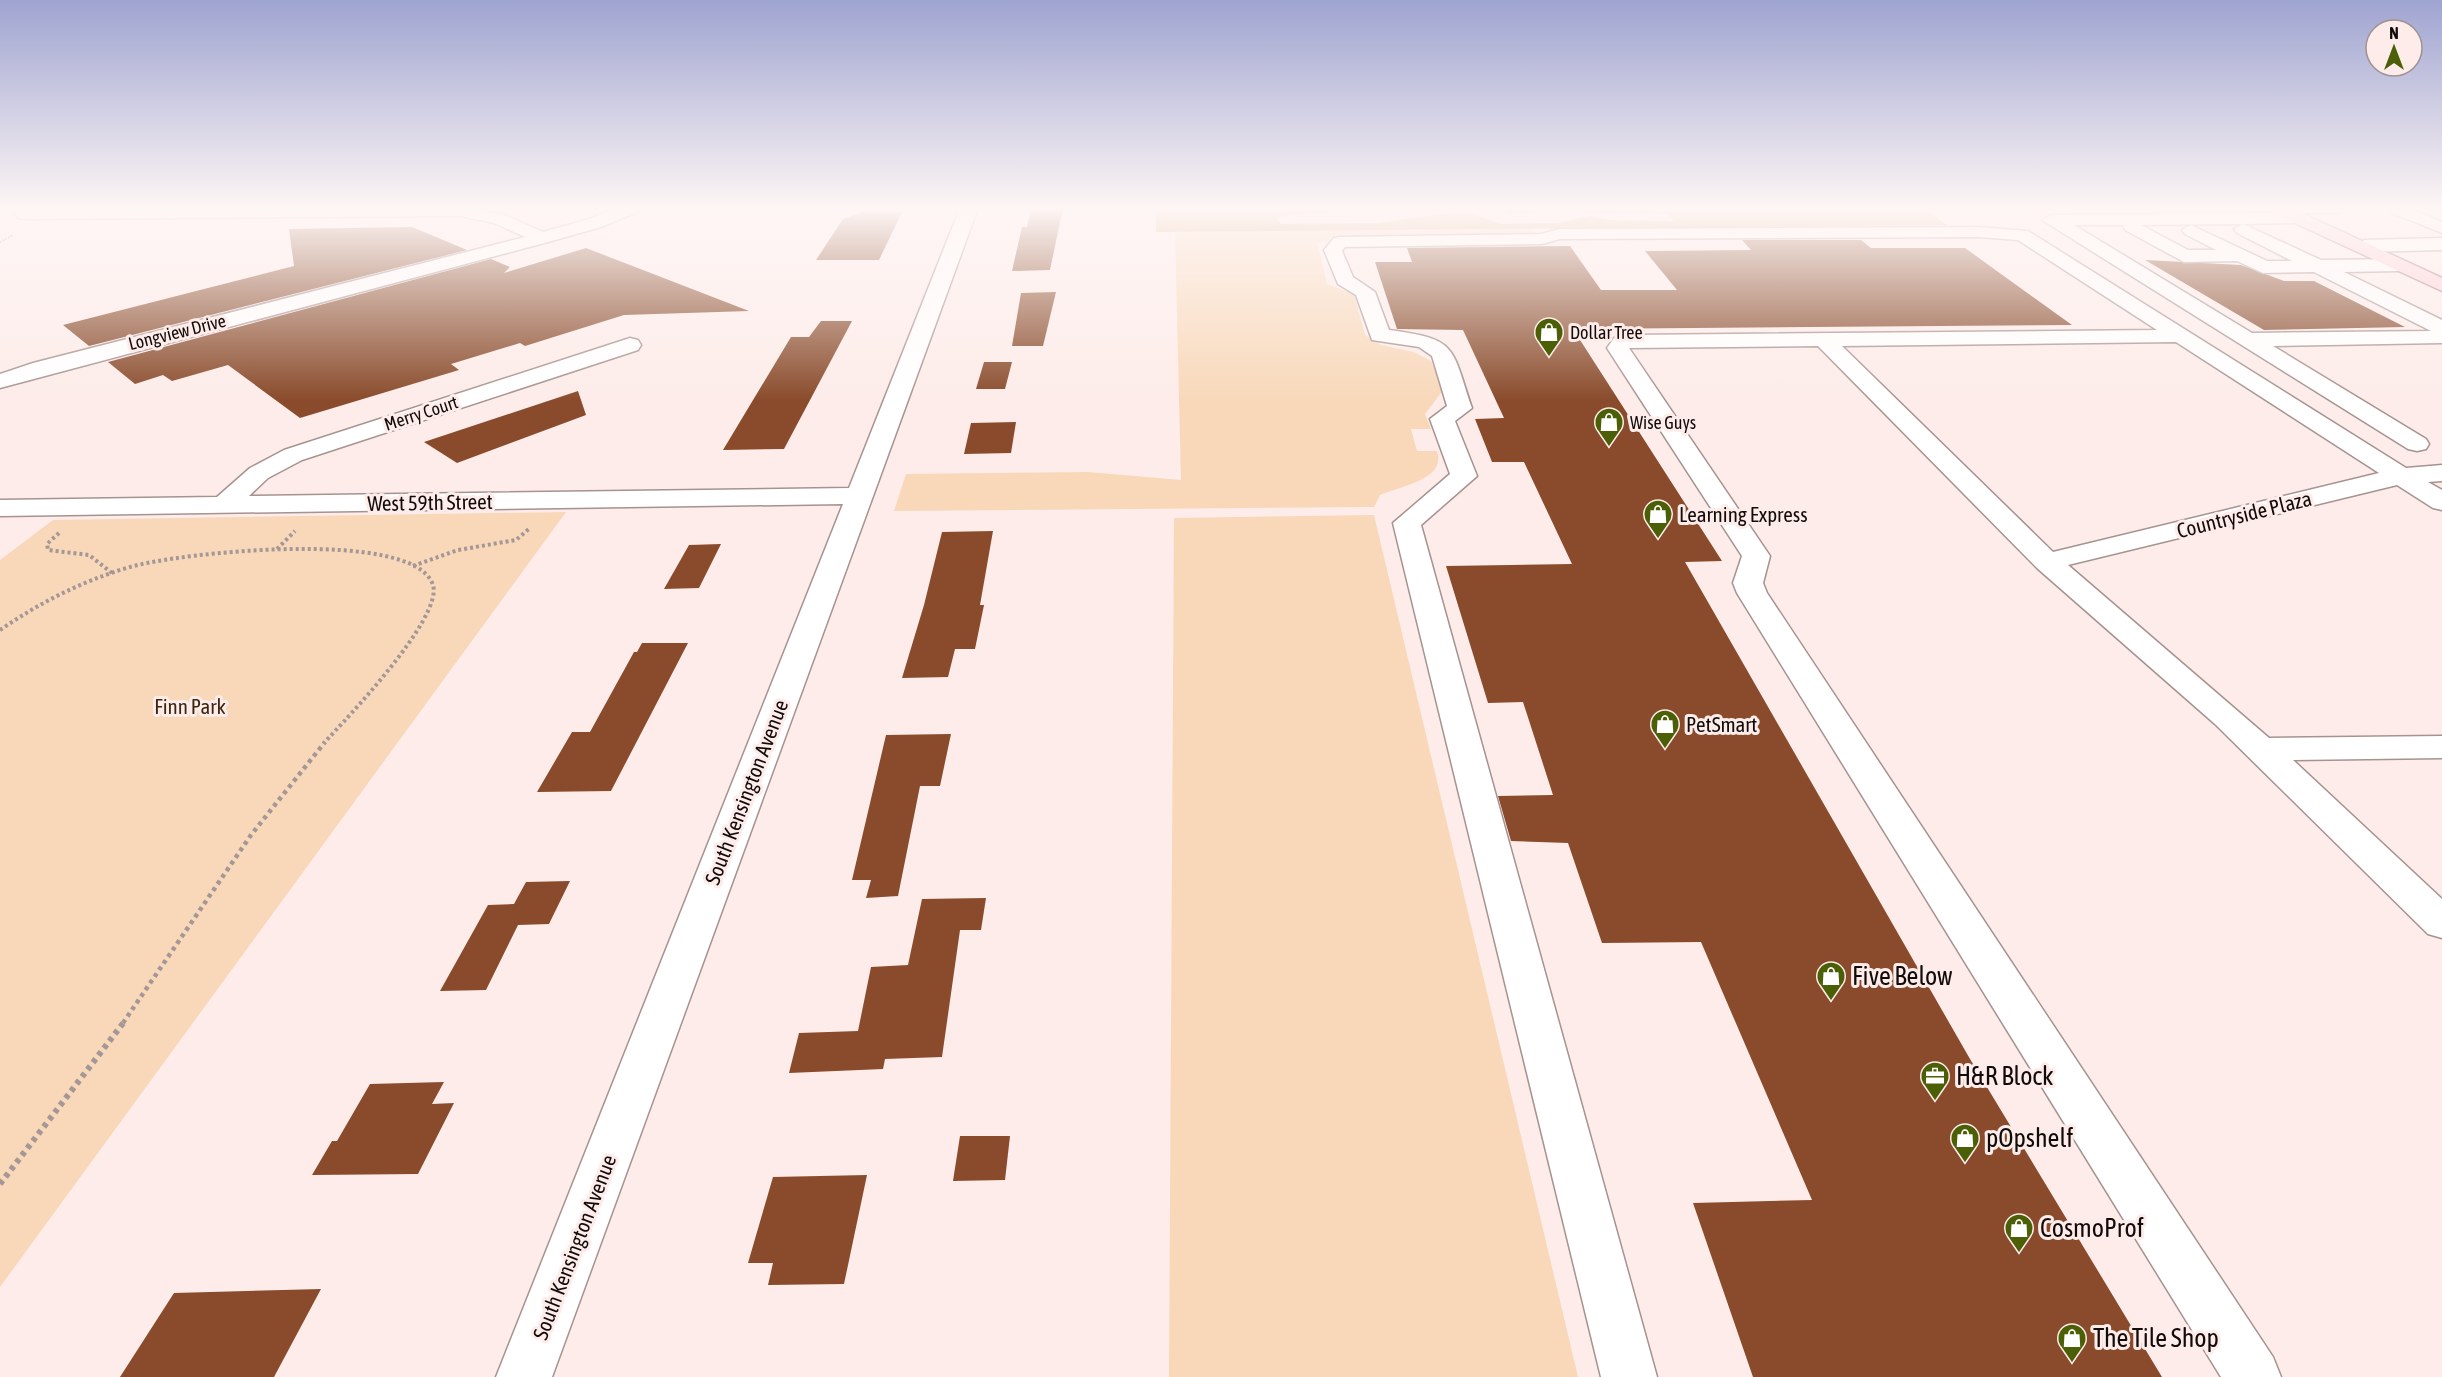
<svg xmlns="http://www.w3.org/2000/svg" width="2442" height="1377" font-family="'Asap Condensed',sans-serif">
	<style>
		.green { fill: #f8d8b9 }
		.forest { fill: #d8a26c }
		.building { fill: #894b2b }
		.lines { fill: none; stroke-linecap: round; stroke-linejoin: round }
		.minor-casing { stroke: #a69390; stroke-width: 3 }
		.major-casing { stroke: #aa747d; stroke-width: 3 }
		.path-far3 { stroke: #a49795; stroke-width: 2; stroke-dasharray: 1.5 1.5; stroke-linecap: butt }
		.path-far2 { stroke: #a49795; stroke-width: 4; stroke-dasharray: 3 3; stroke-linecap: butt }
		.path-far1 { stroke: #a49795; stroke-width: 4.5; stroke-dasharray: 4 4; stroke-linecap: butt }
		.path { stroke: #a49795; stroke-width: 6; stroke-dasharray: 4.5 4.5; stroke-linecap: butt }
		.minor { fill: #fff; fill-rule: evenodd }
		.major { fill: #feced6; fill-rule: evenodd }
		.labels { text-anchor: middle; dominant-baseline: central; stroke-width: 6; stroke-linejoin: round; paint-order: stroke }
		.far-street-label { font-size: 18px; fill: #110b0a; stroke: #fdece9 }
		.far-poi-label { font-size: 18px; fill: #110b0a; stroke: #fdece9; text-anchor: start }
		.street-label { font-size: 21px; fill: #110b0a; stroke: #fdece9 }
		.poi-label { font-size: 21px; fill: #110b0a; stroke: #fdece9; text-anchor: start }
		.park-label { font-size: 21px; fill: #3b250c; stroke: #fdece9 }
		.near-poi-label { font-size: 26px; fill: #110b0a; stroke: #fdece9; text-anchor: start }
	</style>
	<rect width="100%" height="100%" fill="#fdece9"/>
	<g class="green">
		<path d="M1532,229l3,6 -189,2 -29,6 10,41 27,10 11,41 16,10 33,7 17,9 13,28 -19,25 6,15h-20l6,22h20c10,29 -37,35 -57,44l-6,12 -480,4 12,-37 182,-2 93,8 -6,-248z"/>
		<path d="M566,512l-566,775v-727l53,-40z"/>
		<path d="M1374,515l204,862h-409l5,-859z"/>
	</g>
	<path class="forest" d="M1156,208h215l-95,9 5,7 97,-1 63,-9 28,-1 33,11 55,-1 33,-7 21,4 63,1 -6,-7 -124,-3 -33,3 -12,-6h424l24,17 -791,7z"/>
	<g class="building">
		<path d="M1031,208h32l-13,62 -38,1 10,-44h5z"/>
		<path d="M863,212h39l-23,48h-63l27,-41z"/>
		<path d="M412,227l55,23 -378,96 -26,-21 231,-59 -5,-37z"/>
		<path d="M1742,240h119l10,8h94l107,77 -499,4 149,232 -37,1 285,497 192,318h-409l-60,-174 119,-3 -111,-258 -99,1 -34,-100 -57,-2 -13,-45 55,-1 -30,-93 -35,1 -42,-137 126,-2 -48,-102h-32l-17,-43 29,-1 -41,-88 -66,-1 -22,-67h37l-5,-14 163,-2 31,44h76l-32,-39 106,-1z"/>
		<path d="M586,248l163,63 -125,4 -99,31 -5,-3 -69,21 8,6 -159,48 -72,-53 -56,16 -9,-6 -28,9 -27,-22 383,-103 19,8 -6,6z"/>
		<path d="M2145,260l96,5 43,16h30l91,46 -141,3z"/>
		<path d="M1056,292l-13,54h-31l9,-53z"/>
		<path d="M821,321h31l-68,128 -61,1 68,-113h18z"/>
		<path d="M984,362h28l-7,27h-29z"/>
		<path d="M578,391l8,24 -129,48 -33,-21z"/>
		<path d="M1016,422l-5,31 -47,1 7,-31z"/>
		<path d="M993,531l-13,74h4l-9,44h-20l-7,28 -46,1 22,-73 18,-73z"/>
		<path d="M721,544l-22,44 -35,1 25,-44z"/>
		<path d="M642,643h46l-77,148 -74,1 35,-60h18l44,-80h3z"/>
		<path d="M951,734l-11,52h-20l-22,110 -32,2 5,-18h-19l34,-145z"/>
		<path d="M570,881l-21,43 -31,1 -32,65 -46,1 48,-86 26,-1 12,-22z"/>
		<path d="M986,898l-5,32h-21l-18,127 -57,2 -2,10 -94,4 10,-40 59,-2 13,-64 37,-2 14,-66z"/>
		<path d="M444,1082l-12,22 22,-1 -36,71 -106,1 20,-34h5l33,-57z"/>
		<path d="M960,1136h50l-5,44 -52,1z"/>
		<path d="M867,1175l-23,109 -76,1 5,-22h-25l25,-86z"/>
		<path d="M321,1289l-47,88h-154l54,-84z"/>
	</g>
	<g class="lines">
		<g class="minor-casing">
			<g id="minor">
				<path d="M470,208l35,7 38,17 46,-13 27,-11h24l-3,4 -36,15 -53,15 -548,146v-14l33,-11 492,-126 -31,-14 -34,-7 -436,3 -6,-1 -3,-4 3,-4z"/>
				<path d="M960,208h18l-426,1169h-56l347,-873 -843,12v-16l217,-3 33,-29 34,-18 346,-112 8,2 3,5 -3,5 -336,110 -34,18 -19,18 600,-8z"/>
				<path d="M2269,208h78l-9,5h-38l7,5 -9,5 -55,1 78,36 78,-1 10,6 -10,6 -55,1 98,48v23l-169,3 153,93 3,5 -3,5 -9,2 -9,-2 -366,-229 9,-5 226,-2zM2243,224l-9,5 3,4 55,28h-25l-76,-36 -9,5 3,4 31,16h-28l-47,-25zM2074,225h49l2,5 59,32 53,-1 26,12 51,-1 117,59 -179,2z"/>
				<path d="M2387,208h23l32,14v11l-52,-21z"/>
				<path d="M1978,227l50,4 378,237 36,-3v16l-14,1 14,8v20l-9,-2 -36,-23 -329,80 201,173 173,-2v22l-149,2 149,139v39l-14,-4 -213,-210 -178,-156 -219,-222 -189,2 141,208 -7,27 4,10 506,764 8,20h-60l-484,-784 -4,-10 9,-27 -135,-208 7,-10 18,-3 525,-5 -139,-90 -40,-3 -418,2 -18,5 -197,3 -3,4 11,26 22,15 14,38c69,9 62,16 83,78l-17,13 22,55 -56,49 236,852h-56l-208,-854 57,-49 -20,-55 17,-13 -15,-50 -13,-9 -47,-7 -16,-45 -18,-11 -14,-34 10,-12 6,-1 201,-3 18,-5zM2176,342l203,131 -326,79 -211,-206z"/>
				<path d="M2442,238v12l-78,2 -9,-6 9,-6z"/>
			</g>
		</g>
		<g class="major-casing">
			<path id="major" d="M2268,208h23l151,70v13l-171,-79z"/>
		</g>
		<path class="path-far3" d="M0,242l13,-7"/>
		<g class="path-far2">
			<path d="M59,533l-12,11 1,6 41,5 23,18"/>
			<path d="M277,549l18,-18"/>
			<path d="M413,566l45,-16 58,-10 14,-12"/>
			<path d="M0,630c41,-28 82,-49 130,-63 47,-14 284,-40 303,18 10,33 -86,133 -109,158"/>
		</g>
		<path class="path-far1" d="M123,1023l128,-188 74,-93"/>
		<path class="path" d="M0,1184l124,-162"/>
		<use href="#minor" class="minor"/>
		<use href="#major" class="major"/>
	</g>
	<linearGradient id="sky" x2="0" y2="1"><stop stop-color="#9fa4d1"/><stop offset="0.52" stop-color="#fef6f5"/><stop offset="1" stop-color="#fef6f5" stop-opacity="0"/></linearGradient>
	<rect width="2442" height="401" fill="url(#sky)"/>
	<defs>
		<g id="shop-pin" transform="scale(1.5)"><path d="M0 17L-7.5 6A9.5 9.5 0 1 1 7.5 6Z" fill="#4b5f06" stroke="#fdece9"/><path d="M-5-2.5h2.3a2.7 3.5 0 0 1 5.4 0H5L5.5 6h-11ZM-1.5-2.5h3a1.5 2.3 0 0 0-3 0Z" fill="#fff"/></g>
		<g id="office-pin" transform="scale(1.5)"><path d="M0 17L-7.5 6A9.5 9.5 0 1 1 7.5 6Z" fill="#4b5f06" stroke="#fdece9"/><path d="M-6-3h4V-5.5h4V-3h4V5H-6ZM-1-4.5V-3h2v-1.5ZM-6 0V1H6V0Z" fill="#fff"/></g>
	</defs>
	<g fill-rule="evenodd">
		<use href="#shop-pin" x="1549" y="332"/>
		<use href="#shop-pin" x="1609" y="422"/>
		<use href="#shop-pin" x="1658" y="514"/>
		<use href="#shop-pin" x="1665" y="724"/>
		<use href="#shop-pin" x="1831" y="976"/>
		<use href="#office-pin" x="1935" y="1076"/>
		<use href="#shop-pin" x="1965" y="1138"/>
		<use href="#shop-pin" x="2019" y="1228"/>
		<use href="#shop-pin" x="2072" y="1338"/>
	</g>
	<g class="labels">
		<g class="far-street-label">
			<text transform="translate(177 332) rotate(-14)">Longview Drive</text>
			<text transform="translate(421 413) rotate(-18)">Merry Court</text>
		</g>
		<g class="far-poi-label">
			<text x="1570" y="332">Dollar Tree</text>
			<text x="1630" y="422">Wise Guys</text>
		</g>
		<g class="street-label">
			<text transform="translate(430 502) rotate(-1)">West 59th Street</text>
			<text transform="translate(2244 514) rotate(-14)">Countryside Plaza</text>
			<text transform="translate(746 792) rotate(-69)">South Kensington Avenue</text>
			<text transform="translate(574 1247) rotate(-69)">South Kensington Avenue</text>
		</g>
		<g class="poi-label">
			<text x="1679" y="514">Learning Express</text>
			<text x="1686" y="724">PetSmart</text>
		</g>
		<g class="park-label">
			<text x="190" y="706">Finn Park</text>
		</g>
		<g class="near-poi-label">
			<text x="1852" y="976">Five Below</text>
			<text x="1956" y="1076">H&amp;R Block</text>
			<text x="1986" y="1138">pOpshelf</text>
			<text x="2040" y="1228">CosmoProf</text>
			<text x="2093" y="1338">The Tile Shop</text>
		</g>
	</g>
	<g transform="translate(2394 48)"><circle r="28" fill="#fdece9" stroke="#9f9290" stroke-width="1.5"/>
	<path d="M0-4.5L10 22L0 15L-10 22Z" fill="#4b5f06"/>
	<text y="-9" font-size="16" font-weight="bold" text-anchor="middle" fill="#110b0a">N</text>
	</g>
</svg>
